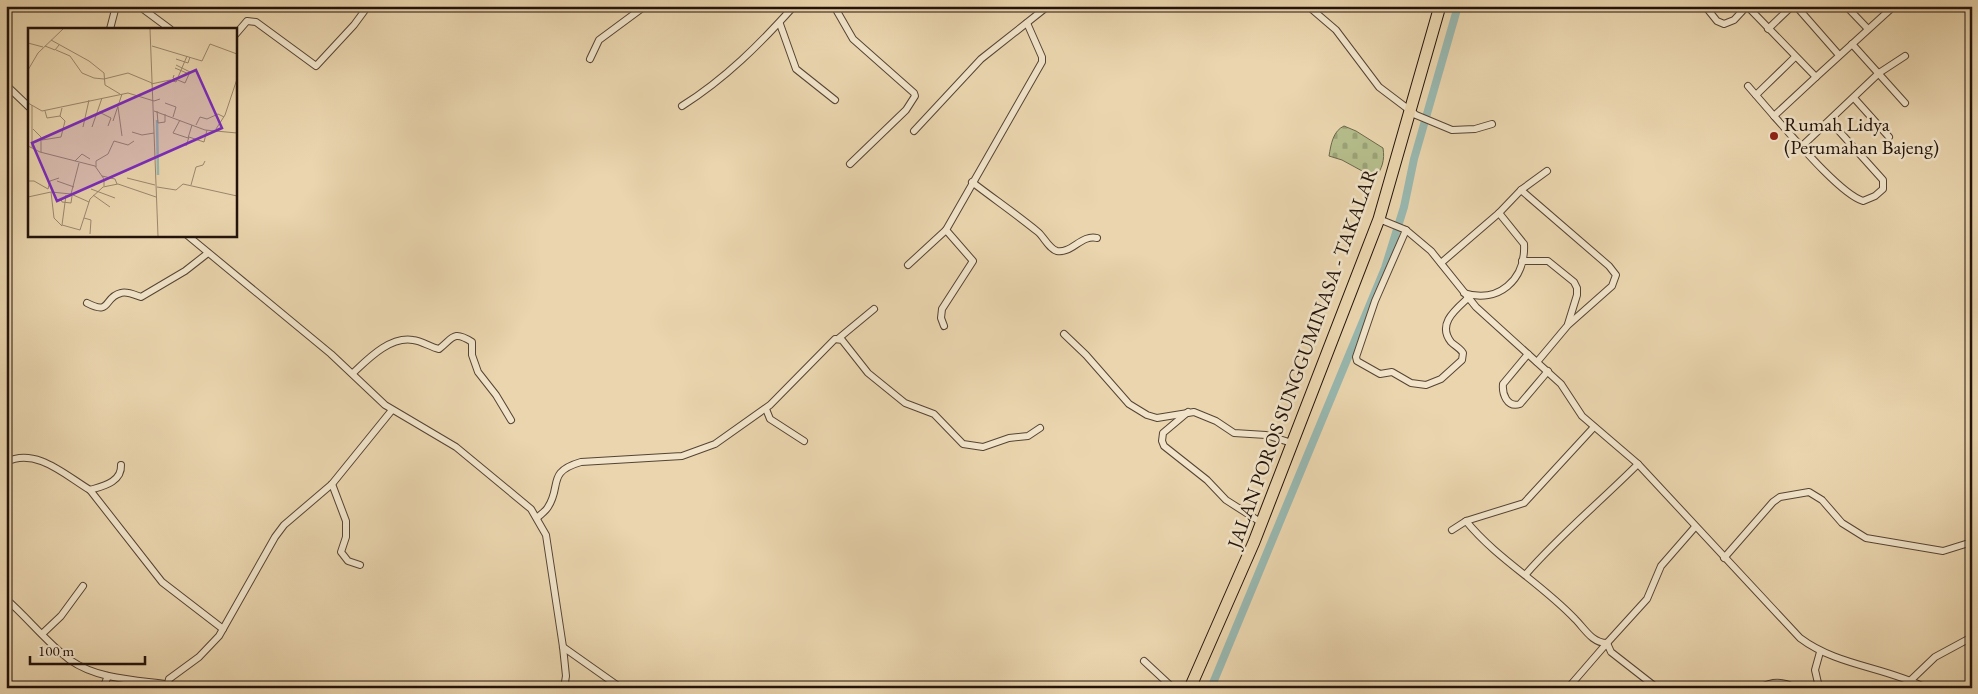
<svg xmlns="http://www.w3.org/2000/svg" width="1978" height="694" font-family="'EB Garamond',serif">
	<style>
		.cemetery { fill: url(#cemetery-stones); stroke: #6c684b }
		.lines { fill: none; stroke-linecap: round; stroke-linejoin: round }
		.canal { stroke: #98b8b0; stroke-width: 8 }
		.street-casing { stroke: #554434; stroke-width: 8 }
		.highway-casing { stroke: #23130b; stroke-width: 13 }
		.street { stroke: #f1e4ca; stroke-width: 6 }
		.highway { stroke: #ead5ae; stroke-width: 11 }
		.poi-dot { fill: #8f2418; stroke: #f1e4ca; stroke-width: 2 }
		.labels { text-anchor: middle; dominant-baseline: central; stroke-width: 5; stroke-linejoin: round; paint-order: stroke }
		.poi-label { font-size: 20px; fill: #23130b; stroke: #f1e4ca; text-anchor: start }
		.street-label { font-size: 20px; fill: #23130b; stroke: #f1e4ca }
		.inset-river { fill: none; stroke: #98b8b0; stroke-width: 2.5 }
		.inset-road { fill: none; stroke: #9a876d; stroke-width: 1 }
		.view { fill: #7b2cbf; fill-opacity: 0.15; stroke: #7b2cbf; stroke-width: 2.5 }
		.inset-edge { fill: none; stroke: #23130b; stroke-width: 2.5 }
	</style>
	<defs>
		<pattern id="cemetery-stones" width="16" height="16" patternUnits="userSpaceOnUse" patternTransform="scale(1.25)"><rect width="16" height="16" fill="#b5bd8b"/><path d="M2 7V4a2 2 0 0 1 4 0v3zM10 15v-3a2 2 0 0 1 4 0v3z" fill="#9ba277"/></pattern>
	</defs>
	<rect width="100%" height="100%" fill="#ead5ae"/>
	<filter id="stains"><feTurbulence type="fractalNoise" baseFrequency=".004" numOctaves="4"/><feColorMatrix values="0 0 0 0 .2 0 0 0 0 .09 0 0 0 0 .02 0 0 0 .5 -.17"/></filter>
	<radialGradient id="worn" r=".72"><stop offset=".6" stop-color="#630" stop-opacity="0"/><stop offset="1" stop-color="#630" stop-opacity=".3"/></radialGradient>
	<path class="cemetery" d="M1344,126l12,5 27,17c2,12 -1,21 -8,30l-33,-18 -13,-4c2,-12 4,-25 15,-30z"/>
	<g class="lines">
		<path class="canal" d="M1211,688l174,-420 19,-61 10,-48 44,-153"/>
		<g class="street-casing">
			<g id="street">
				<path d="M139,6l31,23"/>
				<path d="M834,6l19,33 61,54 1,3 -9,14 -56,54"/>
				<path d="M1308,6l28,24 43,57 37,28 36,15 23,-1 17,-5"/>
				<path d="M1705,6l12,15 7,3 10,-4 13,-14"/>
				<path d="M1747,6l69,71 78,-71"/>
				<path d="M1796,6l43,49"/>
				<path d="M1846,6l22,23"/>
				<path d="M115,8l11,-2"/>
				<path d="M6,10l3,-4"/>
				<path d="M780,24l16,45 39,31"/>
				<path d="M110,29l6,-23"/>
				<path d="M1768,29l24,-23"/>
				<path d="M235,35l12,-14 9,1 60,44 38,-41 14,-19"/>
				<path d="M1852,44l53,59"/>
				<path d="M590,59l9,-19 46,-34"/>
				<path d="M6,85l23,22"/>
				<path d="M1748,86l26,30 42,-39"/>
				<path d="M1756,95l39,-38"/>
				<path d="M1854,98l35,39"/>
				<path d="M682,106c43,-27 78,-62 112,-100"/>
				<path d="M1774,116c18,20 66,78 89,85l12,-5 8,-7v-9l-53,-59"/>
				<path d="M914,131l67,-72 67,-53"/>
				<path d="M1801,147l78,-74 26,-17"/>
				<path d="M972,182c22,17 44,32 66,50 6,5 11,17 19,19 14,3 25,-17 40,-13"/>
				<path d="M1521,190l88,76 7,9 -4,11 -44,39 -31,37"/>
				<path d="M1379,219l27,11 25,21 45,56 85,77 21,32 56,48 162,174c37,28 86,29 126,50"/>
				<path d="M1406,230l-31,71 -19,56 1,4 23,13 12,-2 19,11 15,2 15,-6 21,-19 1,-7c-3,-5 -8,-7 -12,-11 -14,-18 4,-32 17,-44"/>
				<path d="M187,235l144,119 54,51 71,42 75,62 15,26 17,112 3,29 -2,12"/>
				<path d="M1522,261h26l26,21 3,6v7l-9,29"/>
				<path d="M1441,263l58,-50"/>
				<path d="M908,265l38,-35"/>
				<path d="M1464,293c34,11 62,-13 60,-49l-25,-31 22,-23 26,-19"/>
				<path d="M87,303c25,13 16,-6 34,-10 6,-2 14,2 20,4l44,-26 23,-18"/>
				<path d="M944,326l-3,-8 1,-9 31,-48 -27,-31 96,-168v-5l-15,-34"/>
				<path d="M1064,334l22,21 43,49 18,11 10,3 37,-6 22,9 18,12 32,2 26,8"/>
				<path d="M839,338l35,-29"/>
				<path d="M1528,354l-25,30c-1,10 4,24 17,20l28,-33"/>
				<path d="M353,373c15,-14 37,-37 60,-33 9,1 17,7 26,9 14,-11 14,-19 33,-7v13l6,17 18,23 15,25"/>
				<path d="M766,409l4,10 34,22"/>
				<path d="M1188,412l-25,21 -1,8 2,5 43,34 19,20 36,23"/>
				<path d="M1594,427l-70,76 -58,18c31,38 75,62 109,98 10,10 17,24 32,24l40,-44 14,-33 34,-39"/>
				<path d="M6,462c30,-15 59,13 84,28 13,-4 32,-8 31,-25"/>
				<path d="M332,484l14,37v16l-5,15 7,9 12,4"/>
				<path d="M90,490l72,92 61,47"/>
				<path d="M537,518c4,-4 9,-7 11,-11 14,-21 -2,-35 33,-45l101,-6 33,-12 55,-39 65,-66 7,1 26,33 37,30 29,11 29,30 20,3 26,-9 19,-2 12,-8"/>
				<path d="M1452,530l14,-9"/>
				<path d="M1724,558l49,-56 7,-5 29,-5 13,8 20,23 24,15 77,13 29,-9"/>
				<path d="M1526,574c34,-39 74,-72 112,-110"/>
				<path d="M6,599c22,19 40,43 64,61 27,19 64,20 96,24"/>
				<path d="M42,634l19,-18 22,-30"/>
				<path d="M563,647l58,41"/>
				<path d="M1144,661l29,27"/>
				<path d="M1911,680l24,-23 37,-20"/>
				<path d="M103,688l5,-12"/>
				<path d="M167,688l2,-9 30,-22 20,-21 56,-99 9,-12 48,-41 60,-74"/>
				<path d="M1568,688l39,-45 4,9 46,36"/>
				<path d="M1760,688c12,-7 23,-7 35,0"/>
				<path d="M1813,688l5,-5 -3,-13 5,-18"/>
			</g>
		</g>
		<g class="highway-casing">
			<path id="highway" d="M1190,688l64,-146 125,-323 61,-213"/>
		</g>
		<use href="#street" class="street"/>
		<use href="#highway" class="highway"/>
	</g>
	<circle class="poi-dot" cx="1774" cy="136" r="5"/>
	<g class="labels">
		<g class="poi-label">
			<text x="1784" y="124">Rumah Lidya<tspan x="1784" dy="23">(Perumahan Bajeng)</tspan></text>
		</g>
		<g class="street-label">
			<text transform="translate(1302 358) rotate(-70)">JALAN POROS SUNGGUMINASA - TAKALAR</text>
		</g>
	</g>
	<g transform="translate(28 28)">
		<rect width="209" height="209" fill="#ead5ae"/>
		<path class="inset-river" d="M129,92l1,55"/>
		<path class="inset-road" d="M122,1l8,207M23,12l38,21 15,12 1,12 15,9M0,15l15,4M17,18l10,4 4,-5M124,18l50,15 8,-17 27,10M28,22l14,6M42,28l12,17 12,5 10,1 24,-6 24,10M148,31l12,4 2,-6M147,40l14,6M0,42l10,-17 25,-24M146,47l-1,3 12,5 5,-11 -14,-7M123,56l19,-4 6,2 11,-26M0,75l14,8 86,-18 26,8 6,-2M137,75l11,4 -3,10M90,79l4,29M17,83l2,7 13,-2M126,83l51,19 32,3M129,83l1,12 7,-1v-8M71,84l12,6 -3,8M152,92l-7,13 15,5 4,-13M85,93l9,-27M168,97l4,-8 7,2 11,-5 6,3M55,99l6,-27M64,99l10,-29M5,101l8,8v15M188,101l9,-14 12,-36M104,104l10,3 12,-2M14,112l19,-3 4,-16 -5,-5 2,-8M0,118l12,6 55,14 9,13v7M158,118l3,-9 15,5 3,-12M4,120v-43M47,133l7,-7 8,5M68,139v-6l12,-7 6,-13 14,4 6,-4M74,148l13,3 2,5M99,150l28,7M0,153h6l14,8 2,-8 9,-3M29,153l17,6M163,157l5,-18 7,-2 2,-4M129,159l19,3 7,-6 54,12M63,161l24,9M23,164l3,26 8,8M43,166l8,-31M38,167l-4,30 18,5 10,-31 13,-12 15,-3 38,13M65,167l17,12M0,169l23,-5 20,2 18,8M33,171l1,3 9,1 1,-7M56,190l7,2 -1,14"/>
		<path class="view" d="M168,42l26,58 -165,73 -25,-58z"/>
		<rect width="209" height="209" class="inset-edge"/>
	</g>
	<rect width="1978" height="694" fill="none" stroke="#ead5ae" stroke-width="25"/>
	<rect x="8" y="8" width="1963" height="679" fill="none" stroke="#23130b" stroke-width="2.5"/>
	<rect x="12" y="12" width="1953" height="669" fill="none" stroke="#23130b"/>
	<path d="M30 656v8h115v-8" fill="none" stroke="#23130b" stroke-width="2.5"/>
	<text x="38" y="656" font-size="15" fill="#23130b" stroke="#f1e4ca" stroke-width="4" paint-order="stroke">100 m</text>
	<rect width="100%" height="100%" filter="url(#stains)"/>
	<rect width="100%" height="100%" fill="url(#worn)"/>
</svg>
